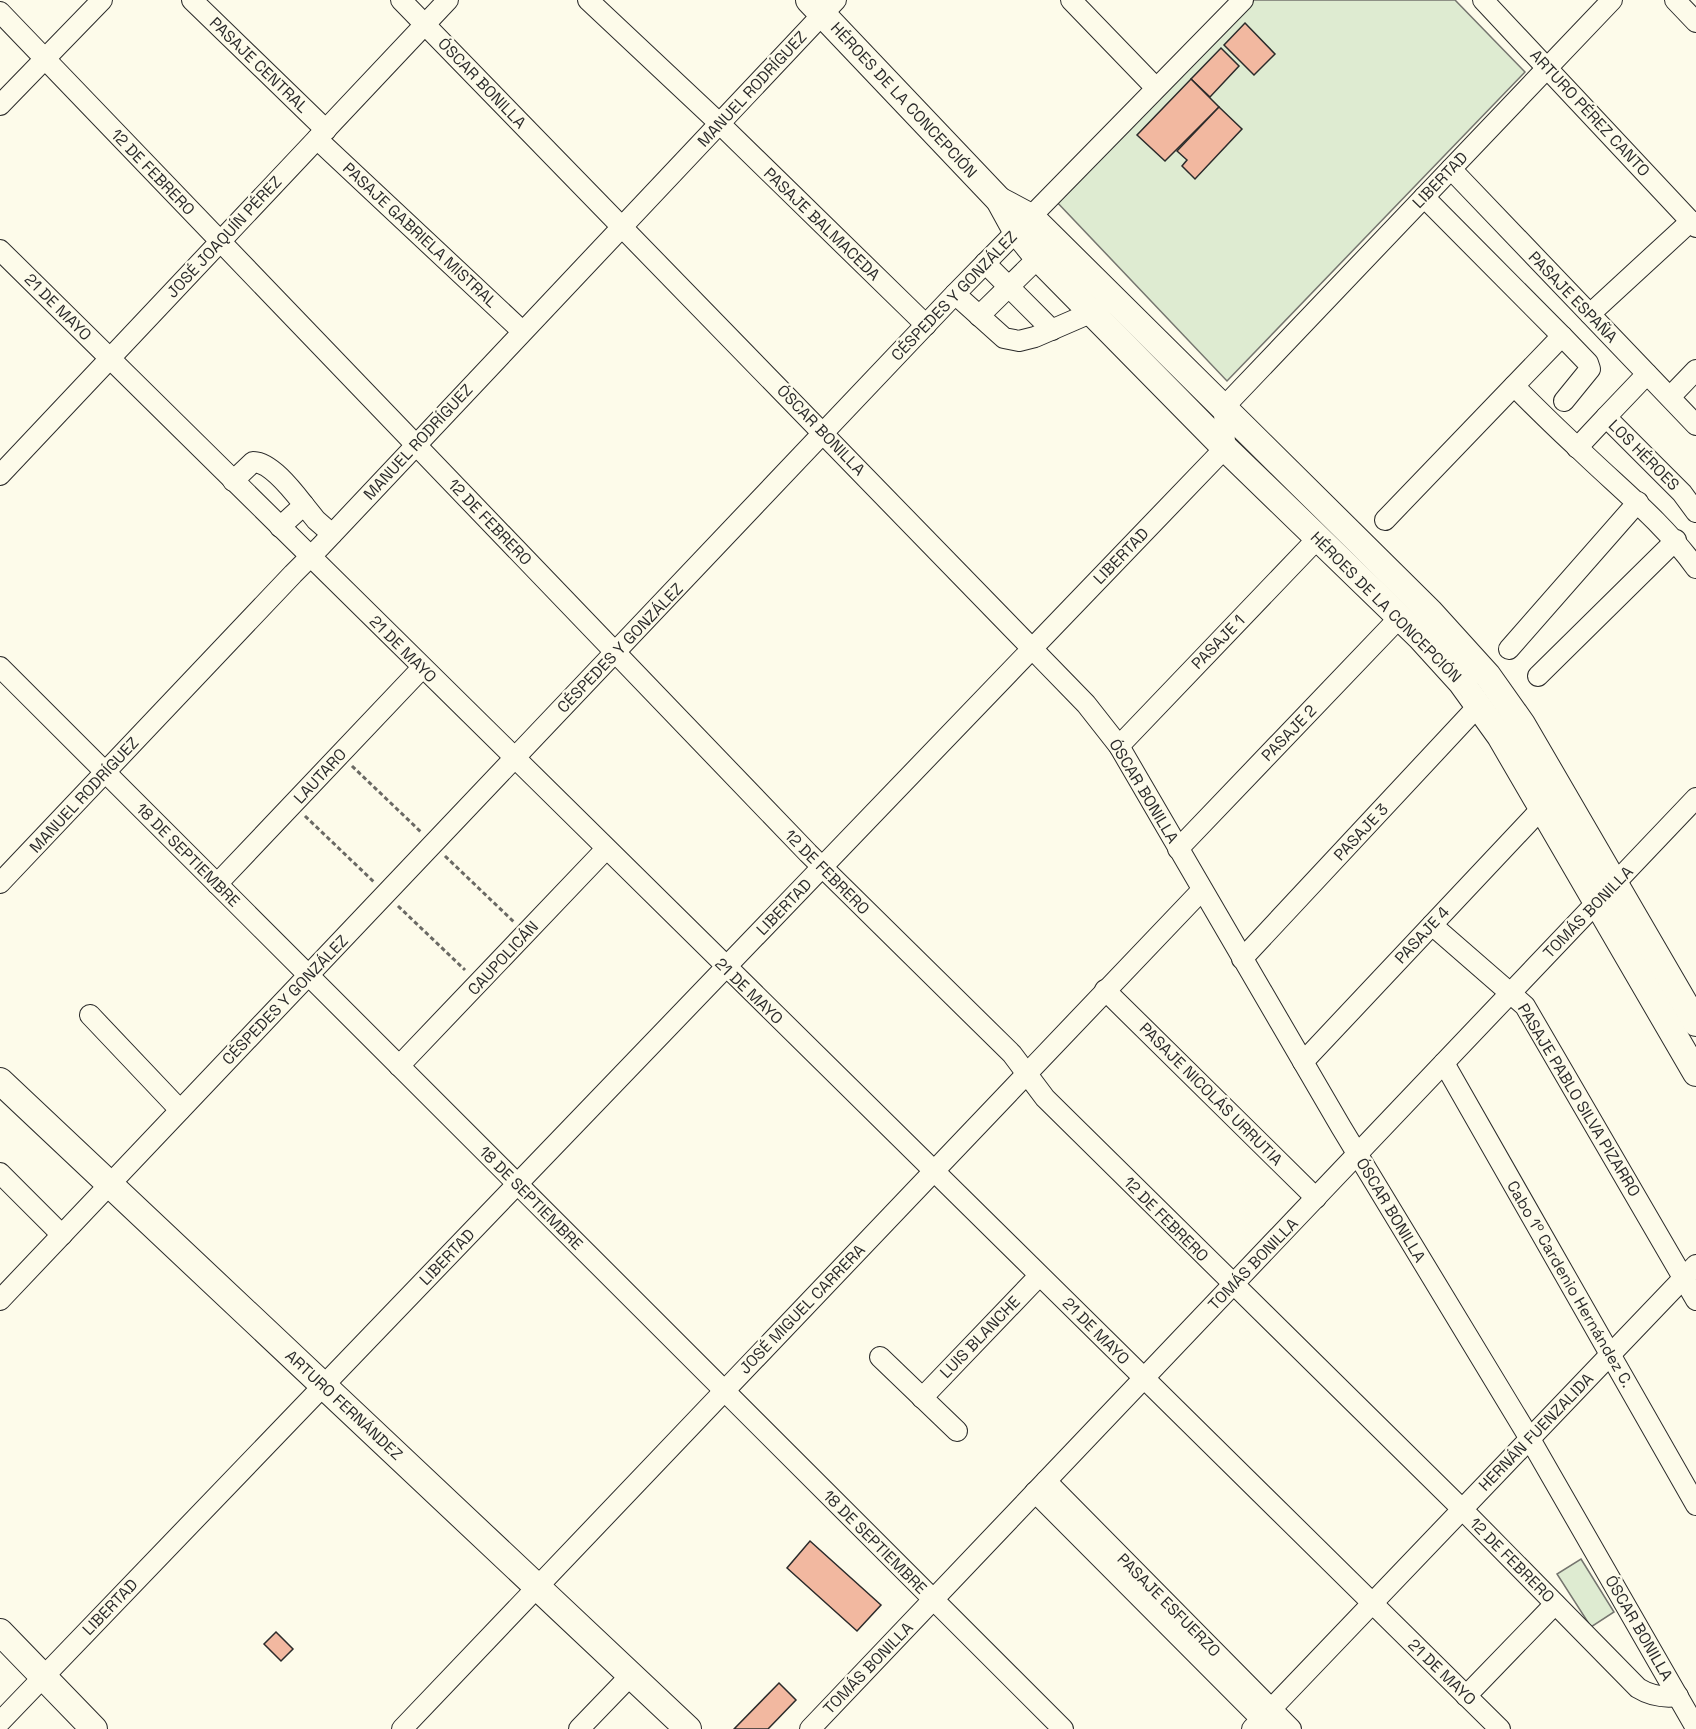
<svg xmlns="http://www.w3.org/2000/svg" width="1696" height="1729" font-family="'Space Grotesk',sans-serif">
	<style>
		.green { fill: #deebd1; stroke: #74746e; stroke-width: 1.5 }
		.building { fill: #f2b8a0; stroke: #2b2b2b; stroke-width: 1.5 }
		.lines { fill: none; stroke-linecap: round; stroke-linejoin: round }
		.minor-casing { stroke: #2b2b2b; stroke-width: 22 }
		.major-casing { stroke: #2b2b2b; stroke-width: 28 }
		.path { stroke: #6a6964; stroke-width: 3; stroke-dasharray: 4.5 3; stroke-linecap: butt }
		.minor { stroke: #fdfbea; stroke-width: 20 }
		.major { stroke: #fdfbea; stroke-width: 26 }
		.labels { text-anchor: middle; dominant-baseline: central; stroke-width: 4.5; stroke-linejoin: round; paint-order: stroke }
		.street-label { font-size: 16px; fill: #2b2b2b; stroke: #fdfbea }
	</style>
	<rect width="100%" height="100%" fill="#fdfbea"/>
	<g class="green">
		<path d="M1254,0h201l70,72 -298,309 -173,-182z"/>
		<path d="M1581,1559l33,53 -23,15 -34,-53z"/>
	</g>
	<g class="building">
		<path d="M1245,23l30,31 -21,21 -30,-30z"/>
		<path d="M1221,48l18,18 -29,31 -19,-18z"/>
		<path d="M1191,79l28,28 -54,54 -28,-26z"/>
		<path d="M1219,107l23,22 -47,50 -13,-13 5,-6 -10,-9z"/>
		<path d="M810,1541l71,64 -24,26 -70,-63z"/>
		<path d="M276,1632l17,17 -12,12 -17,-17z"/>
		<path d="M779,1683l17,17 -28,29h-34z"/>
	</g>
	<g class="lines">
		<g class="minor-casing">
			<g id="minor">
				<path d="M192,0l134,130"/>
				<path d="M401,0l685,704 33,42 222,381 189,312 166,289"/>
				<path d="M588,0l131,123 207,202"/>
				<path d="M1071,0l85,88"/>
				<path d="M1483,0l213,227"/>
				<path d="M1675,0l21,22"/>
				<path d="M0,12l808,841 204,201 33,44 417,411 176,179c13,8 25,10 40,8"/>
				<path d="M0,105l102,-105"/>
				<path d="M317,139l205,192"/>
				<path d="M1451,169l245,256"/>
				<path d="M0,250l1500,1479"/>
				<path d="M985,263l67,67"/>
				<path d="M955,294l49,44 15,3 16,-4 67,-29"/>
				<path d="M1590,314l101,-93"/>
				<path d="M979,316l59,-58"/>
				<path d="M1562,336l26,27 2,6 -26,32"/>
				<path d="M1647,374l-41,43 76,76 14,19"/>
				<path d="M1514,386c21,21 41,41 63,61 42,41 84,73 119,121"/>
				<path d="M1670,397l26,-27"/>
				<path d="M1577,448l29,-31"/>
				<path d="M0,475l448,-475"/>
				<path d="M233,481l20,-19c18,0 40,29 51,43l-24,22"/>
				<path d="M304,505l12,15 16,14"/>
				<path d="M1385,520l177,-184 -138,-139"/>
				<path d="M1509,649l129,-147"/>
				<path d="M0,667l1063,1062"/>
				<path d="M1538,676l138,-136"/>
				<path d="M1119,746l199,-208"/>
				<path d="M1178,849l222,-232"/>
				<path d="M0,883l293,-309 28,-28 515,-546"/>
				<path d="M217,884l205,-216"/>
				<path d="M1432,925l93,81 171,294"/>
				<path d="M1242,959l237,-254"/>
				<path d="M1105,990l211,208"/>
				<path d="M90,1015l90,95"/>
				<path d="M1303,1062l239,-254"/>
				<path d="M1444,1063l252,442"/>
				<path d="M399,1066l207,-217"/>
				<path d="M0,1173l62,62"/>
				<path d="M0,1300l955,-1006 288,-294"/>
				<path d="M880,1357l77,74"/>
				<path d="M922,1398l117,-122"/>
				<path d="M1046,1481l245,248"/>
				<path d="M1035,1492l236,237"/>
				<path d="M1466,1696l89,-92"/>
				<path d="M0,1722l1225,-1274 -1,-41 388,-407"/>
				<path d="M402,1729l800,-839"/>
				<path d="M579,1729l52,-54"/>
				<path d="M810,1729l886,-931"/>
				<path d="M1252,1729l444,-464"/>
			</g>
		</g>
		<g class="major-casing">
			<g id="major">
				<path d="M809,0l190,200 17,31 22,27 187,190 196,190 40,44 39,54 196,337"/>
				<path d="M999,200l32,17 399,395 58,64 34,48 174,299"/>
				<path d="M0,1081l688,648"/>
				<path d="M0,1632l94,97"/>
			</g>
		</g>
		<g class="path">
			<path d="M352,766l69,66"/>
			<path d="M305,816l69,66"/>
			<path d="M445,856l69,66"/>
			<path d="M398,906l67,64"/>
		</g>
		<use href="#minor" class="minor"/>
		<use href="#major" class="major"/>
	</g>
	<g class="labels">
		<g class="street-label">
			<text transform="translate(259 65) rotate(44)">PASAJE CENTRAL</text>
			<text transform="translate(482 83) rotate(46)">ÓSCAR BONILLA</text>
			<text transform="translate(752 89) rotate(-47)">MANUEL RODRÍGUEZ</text>
			<text transform="translate(904 100) rotate(47)">HÉROES DE LA CONCEPCIÓN</text>
			<text transform="translate(1590 113) rotate(47)">ARTURO PÉREZ CANTO</text>
			<text transform="translate(153 172) rotate(46)">12 DE FEBRERO</text>
			<text transform="translate(1440 180) rotate(-46)">LIBERTAD</text>
			<text transform="translate(822 224) rotate(44)">PASAJE BALMACEDA</text>
			<text transform="translate(420 235) rotate(43)">PASAJE GABRIELA MISTRAL</text>
			<text transform="translate(224 237) rotate(-47)">JOSÉ JOAQUÍN PÉREZ</text>
			<text transform="translate(954 296) rotate(-46)">CÉSPEDES Y GONZÁLEZ</text>
			<text transform="translate(1573 297) rotate(46)">PASAJE ESPAÑA</text>
			<text transform="translate(58 307) rotate(45)">21 DE MAYO</text>
			<text transform="translate(821 430) rotate(46)">ÓSCAR BONILLA</text>
			<text transform="translate(418 442) rotate(-47)">MANUEL RODRÍGUEZ</text>
			<text transform="translate(1644 455) rotate(45)">LOS HÉROES</text>
			<text transform="translate(490 522) rotate(46)">12 DE FEBRERO</text>
			<text transform="translate(1121 556) rotate(-46)">LIBERTAD</text>
			<text transform="translate(1386 607) rotate(45)">HÉROES DE LA CONCEPCIÓN</text>
			<text transform="translate(1218 642) rotate(-46)">PASAJE 1</text>
			<text transform="translate(620 648) rotate(-46)">CÉSPEDES Y GONZÁLEZ</text>
			<text transform="translate(403 649) rotate(45)">21 DE MAYO</text>
			<text transform="translate(1289 733) rotate(-46)">PASAJE 2</text>
			<text transform="translate(320 776) rotate(-47)">LAUTARO</text>
			<text transform="translate(1144 791) rotate(59)">ÓSCAR BONILLA</text>
			<text transform="translate(84 795) rotate(-47)">MANUEL RODRÍGUEZ</text>
			<text transform="translate(1361 832) rotate(-47)">PASAJE 3</text>
			<text transform="translate(188 855) rotate(45)">18 DE SEPTIEMBRE</text>
			<text transform="translate(827 872) rotate(45)">12 DE FEBRERO</text>
			<text transform="translate(784 907) rotate(-46)">LIBERTAD</text>
			<text transform="translate(1588 912) rotate(-46)">TOMÁS BONILLA</text>
			<text transform="translate(1422 935) rotate(-47)">PASAJE 4</text>
			<text transform="translate(503 958) rotate(-47)">CAUPOLICÁN</text>
			<text transform="translate(749 991) rotate(44)">21 DE MAYO</text>
			<text transform="translate(285 1000) rotate(-46)">CÉSPEDES Y GONZÁLEZ</text>
			<text transform="translate(1211 1094) rotate(45)">PASAJE NICOLÁS URRUTIA</text>
			<text transform="translate(1579 1100) rotate(59)">PASAJE PABLO SILVA PIZARRO</text>
			<text transform="translate(531 1198) rotate(45)">18 DE SEPTIEMBRE</text>
			<text transform="translate(1391 1210) rotate(59)">ÓSCAR BONILLA</text>
			<text transform="translate(1166 1219) rotate(45)">12 DE FEBRERO</text>
			<text transform="translate(447 1257) rotate(-46)">LIBERTAD</text>
			<text transform="translate(1253 1264) rotate(-46)">TOMÁS BONILLA</text>
			<text transform="translate(1570 1284) rotate(60)">Cabo 1º Cardenio Hernández C.</text>
			<text transform="translate(802 1309) rotate(-46)">JOSÉ MIGUEL CARRERA</text>
			<text transform="translate(1096 1331) rotate(45)">21 DE MAYO</text>
			<text transform="translate(980 1337) rotate(-46)">LUIS BLANCHE</text>
			<text transform="translate(344 1405) rotate(43)">ARTURO FERNÁNDEZ</text>
			<text transform="translate(1536 1432) rotate(-46)">HERNÁN FUENZALIDA</text>
			<text transform="translate(875 1542) rotate(45)">18 DE SEPTIEMBRE</text>
			<text transform="translate(1512 1560) rotate(45)">12 DE FEBRERO</text>
			<text transform="translate(1169 1605) rotate(45)">PASAJE ESFUERZO</text>
			<text transform="translate(110 1607) rotate(-46)">LIBERTAD</text>
			<text transform="translate(1639 1628) rotate(60)">ÓSCAR BONILLA</text>
			<text transform="translate(868 1668) rotate(-46)">TOMÁS BONILLA</text>
			<text transform="translate(1442 1672) rotate(44)">21 DE MAYO</text>
		</g>
	</g>
</svg>
